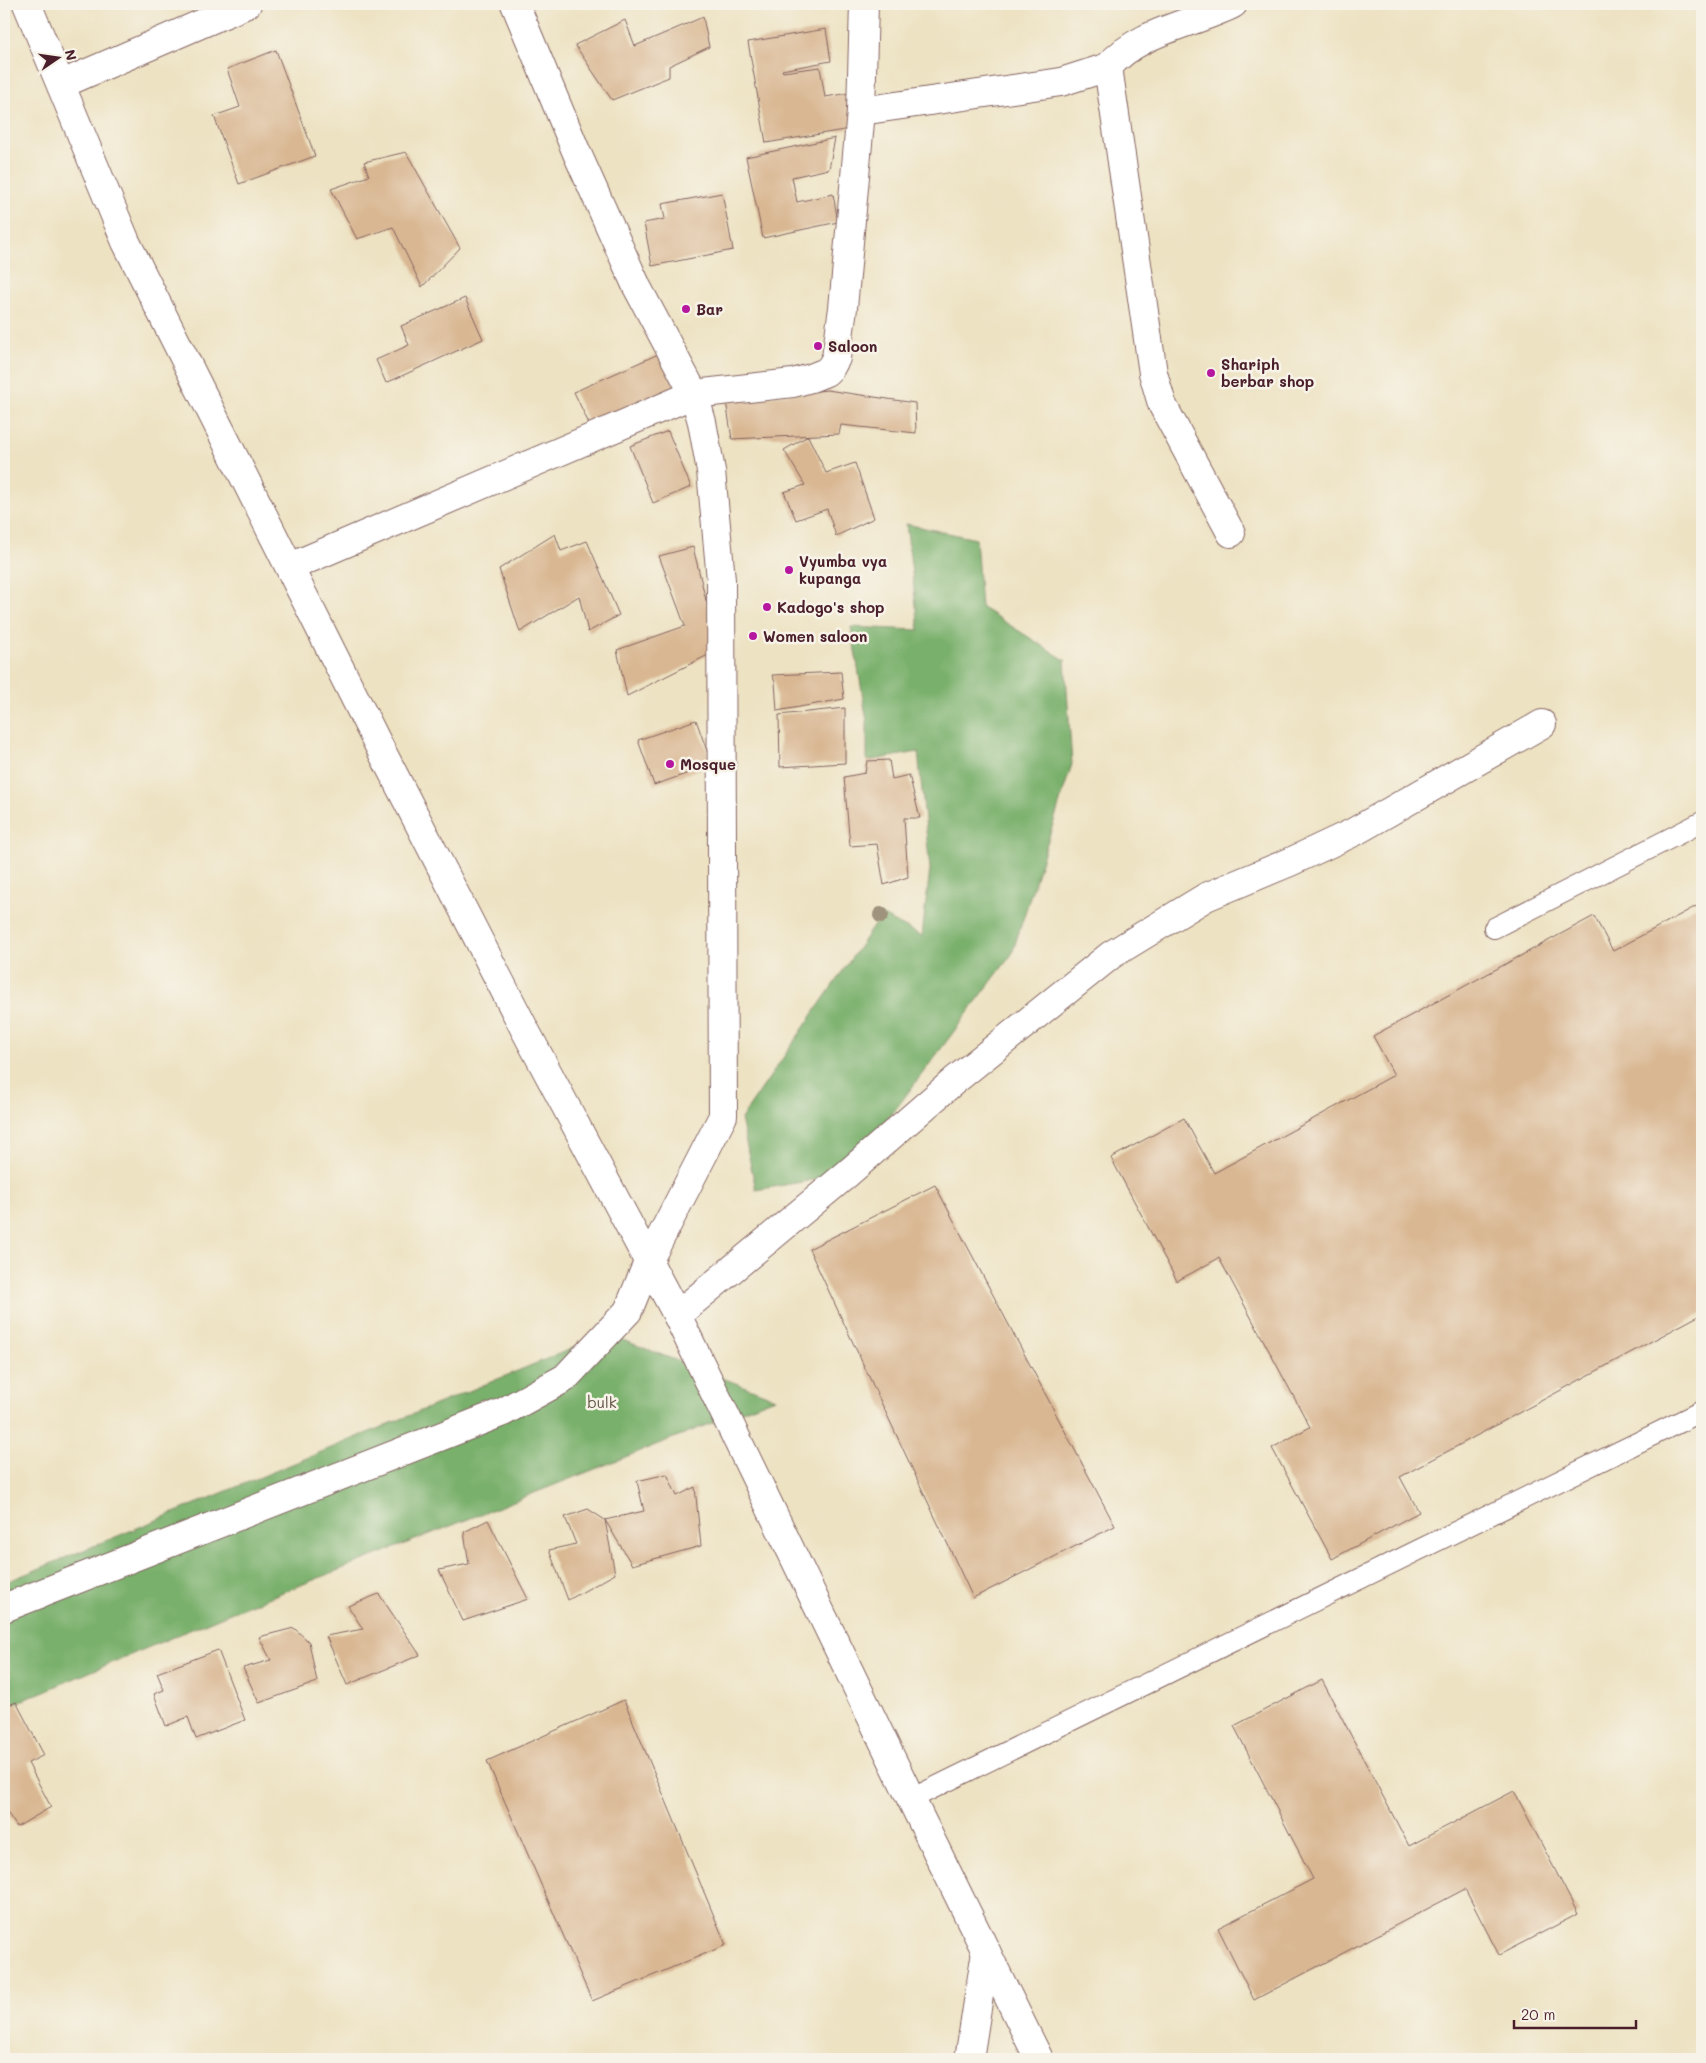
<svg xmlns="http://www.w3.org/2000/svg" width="1706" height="2063" font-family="Mali,sans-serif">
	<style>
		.forest { fill: #79b06c; stroke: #62684c }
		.building { fill: #d9b793 }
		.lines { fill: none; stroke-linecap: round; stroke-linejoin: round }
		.service-casing { stroke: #836360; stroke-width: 22 }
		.minor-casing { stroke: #836360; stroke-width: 30 }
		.service { stroke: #fff; stroke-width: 20 }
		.minor { stroke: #fff; stroke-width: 28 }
		.tree { fill: #a0937d }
		.poi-dot { fill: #b5179e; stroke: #f7f3e8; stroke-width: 2 }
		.labels { text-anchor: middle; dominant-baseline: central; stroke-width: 5; stroke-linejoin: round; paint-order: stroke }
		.poi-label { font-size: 15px; font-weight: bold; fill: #4a1f2b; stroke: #f7f3e8; text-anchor: start }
		.park-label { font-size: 15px; fill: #615344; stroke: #f7f3e8 }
	</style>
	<rect width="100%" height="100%" fill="#f7f3e8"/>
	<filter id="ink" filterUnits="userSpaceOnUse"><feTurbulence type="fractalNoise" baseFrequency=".02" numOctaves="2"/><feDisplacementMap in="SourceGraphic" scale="10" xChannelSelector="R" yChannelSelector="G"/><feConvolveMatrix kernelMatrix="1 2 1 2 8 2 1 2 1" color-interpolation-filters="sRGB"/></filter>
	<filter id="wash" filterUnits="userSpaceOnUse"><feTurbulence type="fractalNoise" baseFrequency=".0096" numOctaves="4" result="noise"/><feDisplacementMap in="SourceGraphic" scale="20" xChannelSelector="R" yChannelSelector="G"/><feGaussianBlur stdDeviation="1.12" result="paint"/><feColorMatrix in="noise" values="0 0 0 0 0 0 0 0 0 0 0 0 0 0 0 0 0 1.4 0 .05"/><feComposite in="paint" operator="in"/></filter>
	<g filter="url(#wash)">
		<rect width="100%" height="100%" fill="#ede2c2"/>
		<g class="forest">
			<path d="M906,524l70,15 5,68 84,53 7,104 -60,190 -165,220 -91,16 -15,-71 140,-204 41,21 8,-67 -12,-117 -51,9v-40l-16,-94 68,3z"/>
			<path d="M607,1334l168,64 -540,213 -231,97v-125z"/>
		</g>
		<g id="blocks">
			<g class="building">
				<path d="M703,17l6,30 -40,19v11l-57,23 -37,-55 50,-25 10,26z"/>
				<path d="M826,29l5,32 -49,9 1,2 37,-5 5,30 25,-4 6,35 -90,15 -18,-101z"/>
				<path d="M276,50l39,106 -76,28 -25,-68 26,-9 -13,-38z"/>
				<path d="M835,138l-6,31 -37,8 5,25 36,-8 5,28 -75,16 -17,-81z"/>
				<path d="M406,152l54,96 -38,39 -29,-60 -36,12 -26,-50 38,-13 -5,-14z"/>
				<path d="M722,193l11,57 -81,16 -8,-43 21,-4 -3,-15z"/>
				<path d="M465,298l18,41 -97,44 -10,-23 33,-15 -8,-19z"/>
				<path d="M665,351l16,35 -90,42 -17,-36z"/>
				<path d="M827,390l88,13 1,30 -75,-8 -2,9 -107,5 -6,-38z"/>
				<path d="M668,431l23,56 -38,16 -23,-57z"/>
				<path d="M808,436l18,37 29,-10 19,55 -38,18 -9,-27 -31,11 -12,-28 21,-7 -21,-35z"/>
				<path d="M555,534l6,17 26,-10 32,74 -31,17 -9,-36 -59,36 -21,-63z"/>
				<path d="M693,547l25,103 -91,46 -10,-46 68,-24 -26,-70z"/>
				<path d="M841,672l3,27 -67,12 -2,-29 -3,-7z"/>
				<path d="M845,708v55l-65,4 -1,-52z"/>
				<path d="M696,720l16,45 -58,20 -16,-45z"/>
				<path d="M889,760l3,19 17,-4 11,43h-16l4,59 -24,8 -7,-41 -27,2 -6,-69 21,-4 2,-12z"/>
				<path d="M1702,903v411l-302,163 19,35 -87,47 -60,-111 38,-21 -91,-169 -42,23 -66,-123 73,-40 30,55 180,-98 -21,-39 221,-120 19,35z"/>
				<path d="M935,1185l180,341 -142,72 -164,-349z"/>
				<path d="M667,1474l10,22 18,-9 6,59 -69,19 -27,-45 39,-9 -7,-30z"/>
				<path d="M588,1509l17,11 10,54 -47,26 -19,-50 27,-6 -11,-27z"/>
				<path d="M488,1520l40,79 -65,22 -24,-51 30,-6 -5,-32z"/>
				<path d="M379,1594l41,61 -73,30 -21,-49 37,-7 -15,-23z"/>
				<path d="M294,1628l15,14 8,40 -58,21 -16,-35 28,-8 -12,-23z"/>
				<path d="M218,1650l27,70 -49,19 -8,-22 -22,9 -12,-32 10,-4 -7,-17z"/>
				<path d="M1322,1680l87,166 105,-55 64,123 -79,41 -34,-66 -211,111 -36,-72 95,-49 -79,-153z"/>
				<path d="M624,1700l102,245 -134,56 -105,-240z"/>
				<path d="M16,1702l28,53 -16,8 23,44 -34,20 -13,-19v-101z"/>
			</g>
		</g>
	</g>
	<g filter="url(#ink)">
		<use href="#blocks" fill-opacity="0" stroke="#836360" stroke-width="1"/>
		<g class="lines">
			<g class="service-casing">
				<g id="service">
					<path d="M1494,928l208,-106"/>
					<path d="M911,1799l791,-388"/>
				</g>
			</g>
			<g class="minor-casing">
				<g id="minor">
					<path d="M27,4l99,238 253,504 145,282 153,287 234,484 128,260"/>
					<path d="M62,84l185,-80"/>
					<path d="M861,111l200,-29 47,-15"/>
					<path d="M1231,533l-69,-129 -9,-31 -45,-306c32,-37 83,-42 125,-63"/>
					<path d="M290,567l404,-173 99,-11 18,-5 15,-6 5,-5 5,-9 7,-50 18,-197 3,-107"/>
					<path d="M677,1315l170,-141 107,-93 157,-126 95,-58 84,-35 64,-30 188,-108"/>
					<path d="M4,1608l499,-196 62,-34 63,-67 20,-49 75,-146 -2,-536 -10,-109 -9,-49 -8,-28 -57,-107 -61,-136 -61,-147"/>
					<path d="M969,2059l17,-108"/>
				</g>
			</g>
			<use href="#service" class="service"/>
			<use href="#minor" class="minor"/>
		</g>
		<circle class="tree" cx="881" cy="915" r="8"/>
	</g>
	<g class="poi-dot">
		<circle cx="686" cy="309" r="5"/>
		<circle cx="818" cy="346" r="5"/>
		<circle cx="1211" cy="373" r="5"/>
		<circle cx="789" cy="570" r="5"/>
		<circle cx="767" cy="607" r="5"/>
		<circle cx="753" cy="636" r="5"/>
		<circle cx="670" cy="764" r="5"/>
	</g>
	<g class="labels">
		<g class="poi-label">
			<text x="696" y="309">Bar</text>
			<text x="828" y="346">Saloon</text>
			<text x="1221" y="364">Shariph<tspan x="1221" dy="17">berbar shop</tspan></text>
			<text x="799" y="561">Vyumba vya<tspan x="799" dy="17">kupanga</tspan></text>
			<text x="777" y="607">Kadogo's shop</text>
			<text x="763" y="636">Women saloon</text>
			<text x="680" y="764">Mosque</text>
		</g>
		<g class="park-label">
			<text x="602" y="1402">bulk</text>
		</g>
	</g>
	<rect width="1706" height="2063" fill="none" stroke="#f7f3e8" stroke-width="20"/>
	<g transform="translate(58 58) rotate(77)" stroke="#f7f3e8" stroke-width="4" paint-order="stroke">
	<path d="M0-4L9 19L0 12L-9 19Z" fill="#4a1f2b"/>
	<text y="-8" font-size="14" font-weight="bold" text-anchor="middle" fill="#4a1f2b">N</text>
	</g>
	<path d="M1514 2020v8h122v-8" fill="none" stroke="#4a1f2b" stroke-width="2.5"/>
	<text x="1521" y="2020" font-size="15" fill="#4a1f2b" stroke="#f7f3e8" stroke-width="4" paint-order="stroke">20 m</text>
</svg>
